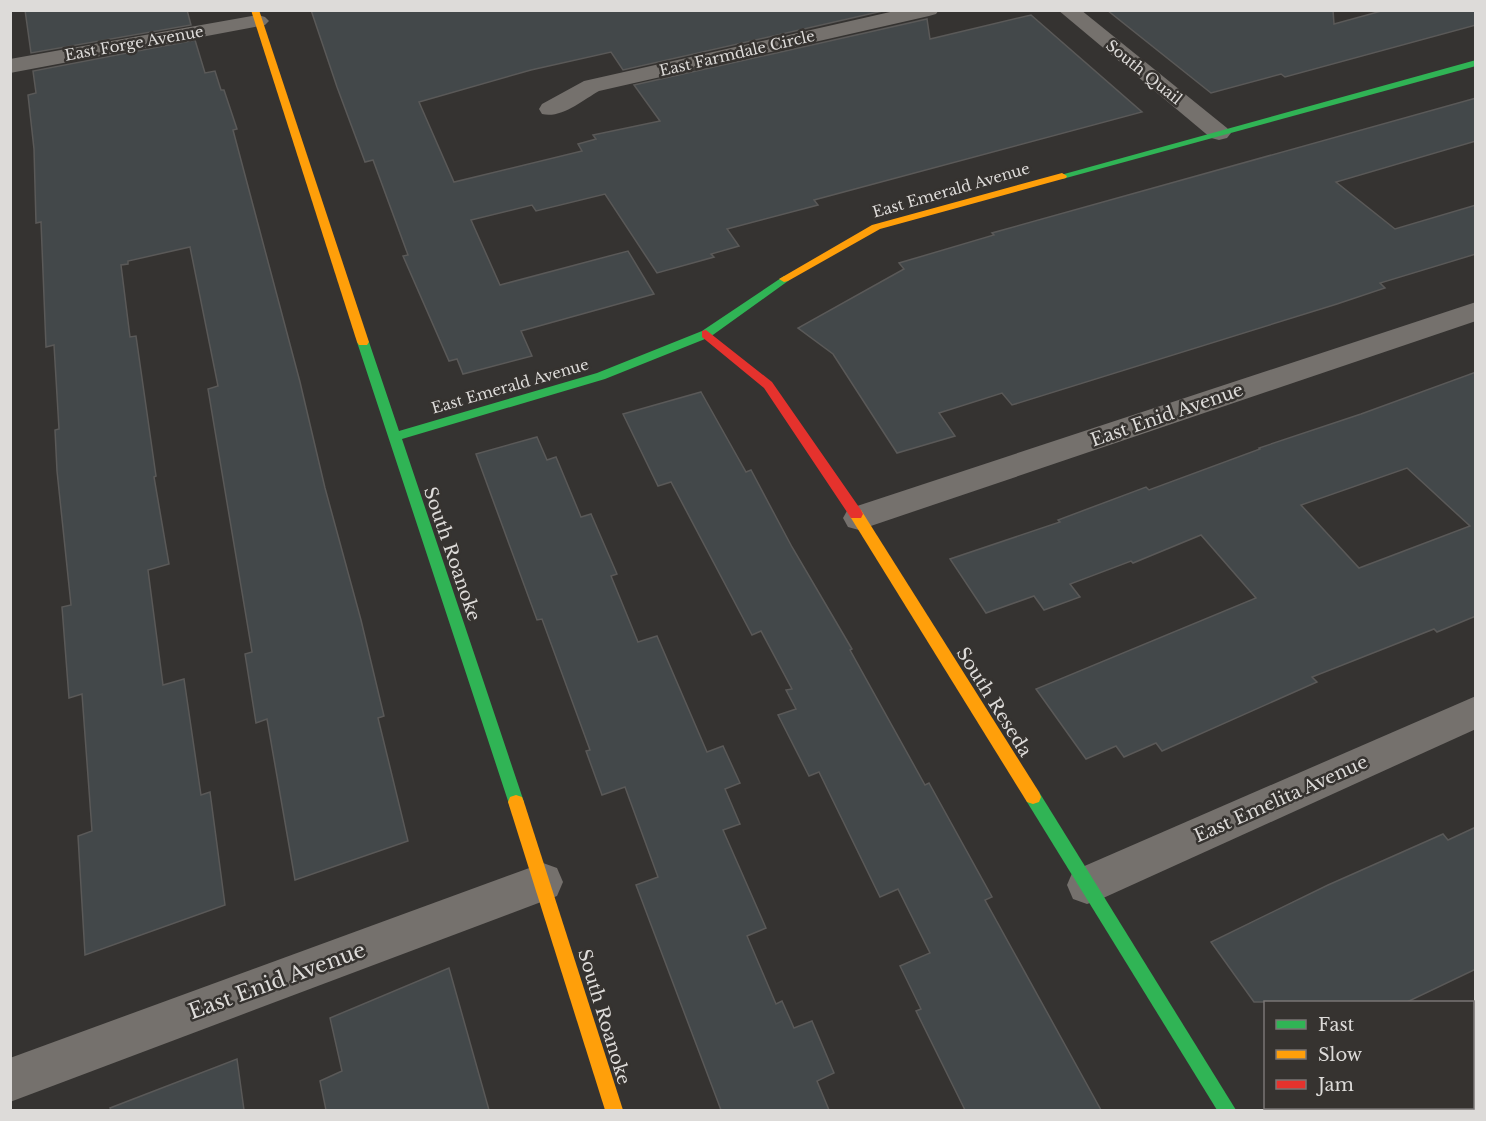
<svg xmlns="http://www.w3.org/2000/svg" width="1486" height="1121" font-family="'Libre Baskerville',serif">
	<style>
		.building { fill: #43484a; stroke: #5a5958; stroke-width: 1.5; fill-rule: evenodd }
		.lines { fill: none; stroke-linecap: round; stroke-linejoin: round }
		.street { fill: #75716d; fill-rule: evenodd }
		.fast { fill: #30b455; fill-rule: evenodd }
		.slow { fill: #ff9f0a; fill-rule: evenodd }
		.jam { fill: #e5322d; fill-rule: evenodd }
		.labels { text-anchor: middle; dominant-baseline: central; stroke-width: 5; stroke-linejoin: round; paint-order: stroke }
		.far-street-label { font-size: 15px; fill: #dddbd9; stroke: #363330 }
		.street-label { font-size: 18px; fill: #dddbd9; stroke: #363330 }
		.near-street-label { font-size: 21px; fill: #dddbd9; stroke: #363330 }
	</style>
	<rect width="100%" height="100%" fill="#353331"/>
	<g class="building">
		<path d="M25,10h162l4,15 -160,28z"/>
		<path d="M311,10h576l-264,60 -12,-18 -80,18 -112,32 35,80 128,-31 -4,-7 18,-5 -3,-4 67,-14 -26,-36 293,-66 3,20 101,-24 111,97 -328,88 4,5 -91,24 12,17 -28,8 3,3 -57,16 -52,-79 -69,17 -4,-6 -61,15 29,65 128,-34 26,43 -133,37 11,25 -69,18 -6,-15 -8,2 -46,-105 5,-1 -35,-95 -8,2 -28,-75z"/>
		<path d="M1107,10h226l1,14 51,-14h91v15l-191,52 -4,-3 -70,19z"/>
		<path d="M195,40l10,33 10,-2 6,19h3l13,39 -4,1 67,252 25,106 36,132 23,96 -6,2 30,123 -113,39 -28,-161 -11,4 -11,-69 7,-2 -44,-263 10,-3 -28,-139 -62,14v3l-7,1 9,72 6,-1 20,140 -2,1 15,87 -21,6 15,115 21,-6 17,116 9,-3 15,113 -140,50 -7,-119 14,-5 -10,-137 -13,4 -7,-91 9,-2 -14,-134 -2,-41 4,-1 -5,-84 -8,2 -5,-125 -5,1 -2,-74 -6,-54 8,-2 -3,-22z"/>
		<path d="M1476,98v43l-140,41 59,47 81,-24v49l-96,29 5,5 -48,16 -325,101 -10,-12 -63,20 16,23 -58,17 -64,-99 -35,-26 106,-59 -5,-6 95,-28 -2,-2z"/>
		<path d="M1476,372v244l-39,16 -3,-3 -122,48 5,5 -155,69 -6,-8 -32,14 -8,-11 -30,13 -50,-70 220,-91 -55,-63 -68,28 -2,-2 -61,23 10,13 -36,13 -10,-14 -48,17 -36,-54 110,-37 -2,-2 88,-33 3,3 111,-41 -1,-1 102,-34zM1407,468l63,58 -111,42 -58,-63z"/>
		<path d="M701,392l45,80 5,-2 41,77 60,102 -2,1 75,135 4,-2 63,114 -7,3 116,210h-136l-49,-99 5,-2 -21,-43 30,-13 -32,-64 -18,8 -61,-125 -10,4 -31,-61 18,-6 -10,-19 6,-1 -31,-58 -9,4 -81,-153 -13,4 -35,-72z"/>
		<path d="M537,437l10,23 9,-3 25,60 10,-3 26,60 -6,2 27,66 19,-6 50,116 16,-6 17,37 -15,6 15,35 -17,6 43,98 -19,8 29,68 6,-3 12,27 18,-7 22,52 -17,8 12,29h-108l-85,-225 22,-8 -33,-90 -23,8 -16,-44 4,-1 -48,-131 -5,1 -61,-166z"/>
		<path d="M1476,827v142l-69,33h-153l-43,-60 117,-57 115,-51 5,6z"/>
		<path d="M449,968l40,142h-163l-6,-29 22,-10 -12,-53z"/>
		<path d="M237,1059l7,51h-133l-1,-2z"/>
	</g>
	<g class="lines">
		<g class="street">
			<path d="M899,10h40l-3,4 -7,2 -330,75c-16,9 -38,28 -57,23l-3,-5 3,-5 42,-23z"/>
			<path d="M1058,10h23l146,118 4,5 -4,5 -8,2 -8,-2z"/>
			<path d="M258,15l7,2 4,4 -4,4 -255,48v-14z"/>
			<path d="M1476,302v19l-617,209 -11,-3 -5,-9 5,-9z"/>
			<path d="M1476,696v33l-375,170 -14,5 -14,-5 -6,-14 6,-14z"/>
			<path d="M543,863l14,5 6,14 -6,14 -547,206v-44z"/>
		</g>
		<g class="fast">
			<path d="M1476,60v6l-410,112 -4,1 -5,-3z"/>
			<path d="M784,276l5,3 -1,2 -78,56 -105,42 -203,60 122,363 -2,5 -6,2 -6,-2 -153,-465 6,-4 6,4 30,89 198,-58 105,-42z"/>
			<path d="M1033,790l6,2 197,318h-19l-190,-308 -2,-5 2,-5z"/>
		</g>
		<g class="slow">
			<path d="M251,10h8l110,332 -2,3h-8l-2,-3z"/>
			<path d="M1062,173l5,3 -1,2 -186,51 -92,52 -4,1 -5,-3 93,-54z"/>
			<path d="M856,509l5,1 178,282 2,5 -2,5 -6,2 -6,-2 -176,-284 -2,-4z"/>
			<path d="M516,795l6,2 2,5 99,308h-18l-97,-308 2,-5z"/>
		</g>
		<path class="jam" d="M706,330l66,52 89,128 2,4 -2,4h-10l-87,-130 -62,-51v-6z"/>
	</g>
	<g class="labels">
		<g class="far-street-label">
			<text transform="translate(134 43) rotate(-10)">East Forge Avenue</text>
			<text transform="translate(737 53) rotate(-13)">East Farmdale Circle</text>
			<text transform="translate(1144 72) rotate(39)">South Quail</text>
			<text transform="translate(951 190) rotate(-16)">East Emerald Avenue</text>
			<text transform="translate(510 386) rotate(-16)">East Emerald Avenue</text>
		</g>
		<g class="street-label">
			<text transform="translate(1167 415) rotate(-19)">East Enid Avenue</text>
			<text transform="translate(452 554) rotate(71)">South Roanoke</text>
			<text transform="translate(994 702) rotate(58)">South Reseda</text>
			<text transform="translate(1281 799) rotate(-24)">East Emelita Avenue</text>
			<text transform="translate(604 1017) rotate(73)">South Roanoke</text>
		</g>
		<g class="near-street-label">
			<text transform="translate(277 981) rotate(-20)">East Enid Avenue</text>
		</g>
	</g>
	<rect width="1486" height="1121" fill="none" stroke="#dddbd9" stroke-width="24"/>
	<rect x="1264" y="1001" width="210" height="108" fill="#363330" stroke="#797674" stroke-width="1.5"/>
	<rect x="1276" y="1020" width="30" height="9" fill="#30b455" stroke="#797674" stroke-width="1.5"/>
	<text x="1318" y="1031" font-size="18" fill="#dddbd9">Fast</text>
	<rect x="1276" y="1050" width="30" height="9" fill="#ff9f0a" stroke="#797674" stroke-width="1.5"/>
	<text x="1318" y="1061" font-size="18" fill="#dddbd9">Slow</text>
	<rect x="1276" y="1080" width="30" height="9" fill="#e5322d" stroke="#797674" stroke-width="1.5"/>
	<text x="1318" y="1091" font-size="18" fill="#dddbd9">Jam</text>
</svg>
